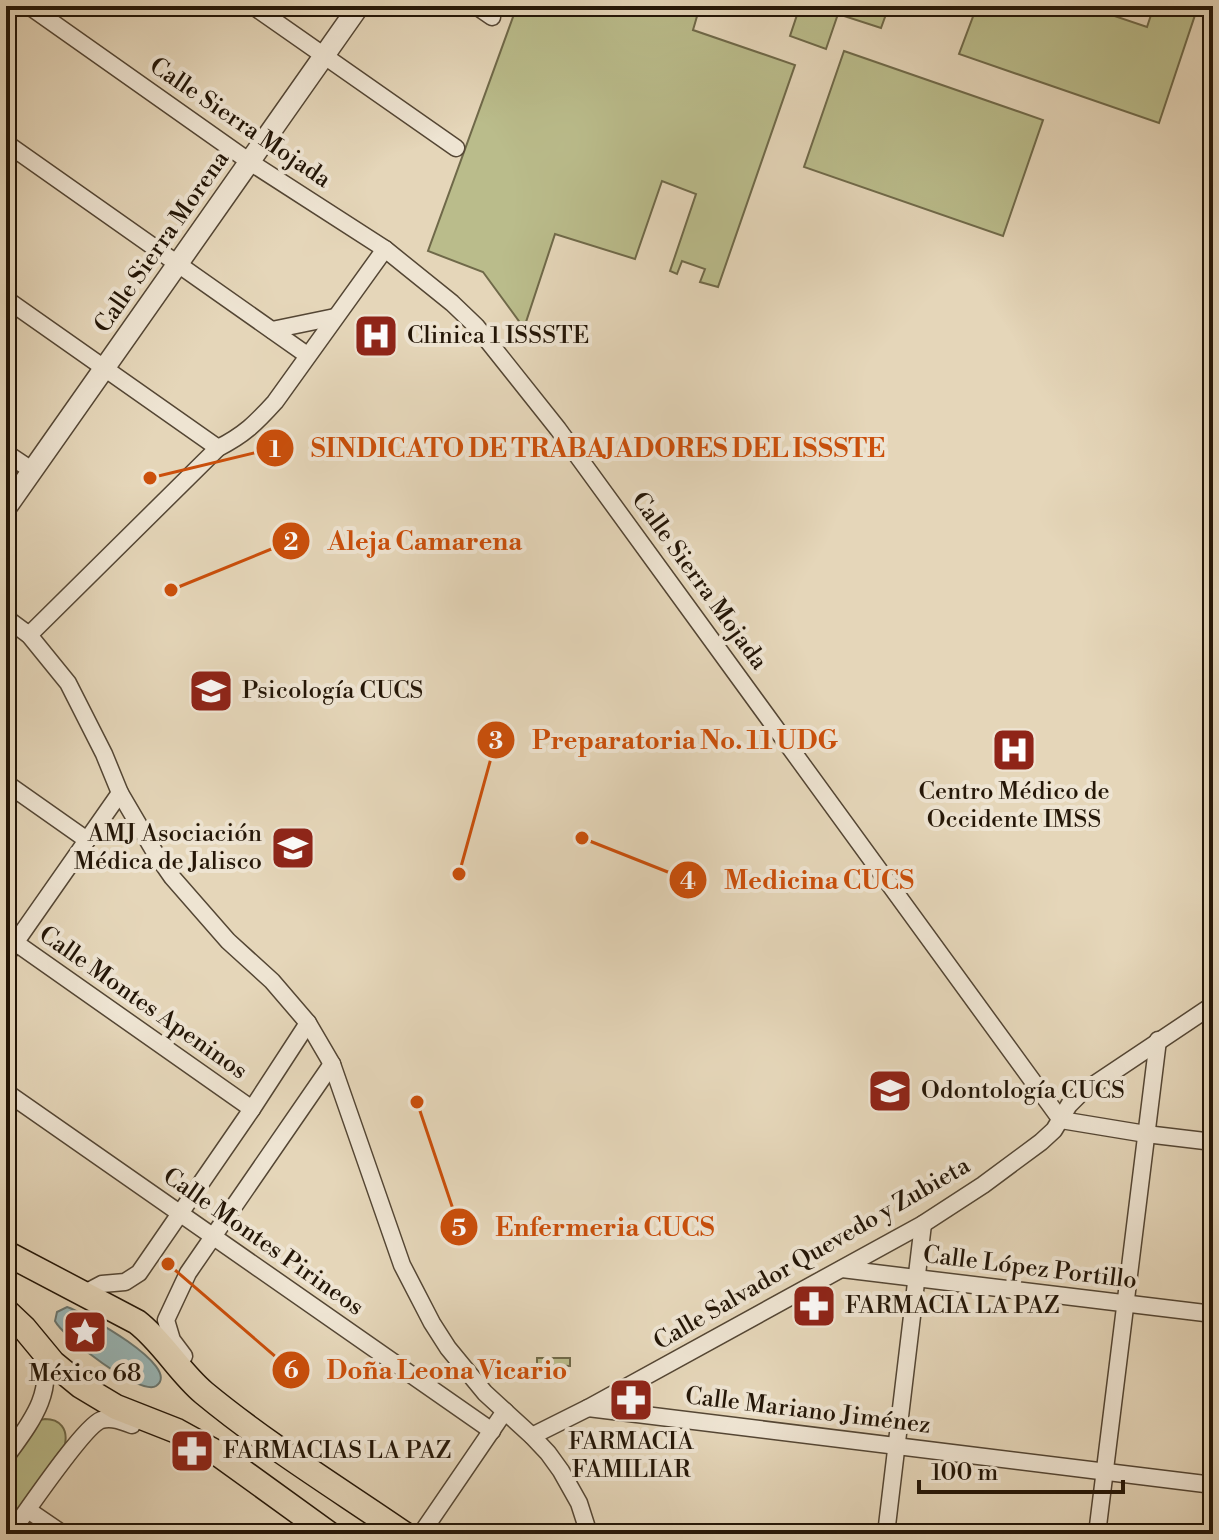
<svg xmlns="http://www.w3.org/2000/svg" width="1219" height="1540" font-family="'Libre Bodoni',serif">
	<style>
		.green { fill: #babc8b; stroke: #6f6949; stroke-width: 2 }
		.water { fill: #99b7b8; stroke: #6a7771; stroke-width: 2 }
		.lines { fill: none; stroke-linecap: round; stroke-linejoin: round }
		.minor-casing { stroke: #544634; stroke-width: 19 }
		.tertiary-casing { stroke: #544634; stroke-width: 23 }
		.primary-casing { stroke: #241607; stroke-width: 27 }
		.minor { stroke: #eee4d2; stroke-width: 16 }
		.tertiary { stroke: #eee4d2; stroke-width: 20 }
		.primary { stroke: #e5d6b9; stroke-width: 24 }
		.labels { text-anchor: middle; dominant-baseline: central; stroke-width: 8; stroke-linejoin: round; paint-order: stroke }
		.street-label { font-size: 24px; fill: #241607; stroke: #eee4d2 }
		.poi-label { font-size: 24px; fill: #241607; stroke: #eee4d2; text-anchor: start }
		.leader { fill: none; stroke: #cb4f0b; stroke-width: 3 }
		.callout-dot { fill: #cb4f0b; stroke: #eee4d2; stroke-width: 3 }
		.mark-label { font-size: 24px; text-anchor: middle; font-weight: bold; fill: #fff }
		.callout-label { font-size: 26px; text-anchor: middle; font-weight: bold; fill: #cb4f0b; stroke: #eee4d2; stroke-width: 8; stroke-linejoin: round; paint-order: stroke }
	</style>
	<rect width="100%" height="100%" fill="#e5d6b9"/>
	<filter id="stains"><feTurbulence type="fractalNoise" baseFrequency=".0025" numOctaves="4"/><feColorMatrix values="0 0 0 0 .2 0 0 0 0 .09 0 0 0 0 .02 0 0 0 .5 -.17"/></filter>
	<radialGradient id="worn" r=".72"><stop offset=".6" stop-color="#630" stop-opacity="0"/><stop offset="1" stop-color="#630" stop-opacity=".3"/></radialGradient>
	<g class="green">
		<path d="M517,6h39l4,2 1,-2h139l-7,24 102,35 -77,222 -18,-5 5,-13 -23,-8 -5,13 -7,-3 26,-77 -34,-13 -27,78 -80,-25 -31,94 -41,-56 -55,-21z"/>
		<path d="M800,6h89l-8,22 -43,-14 -12,35 -36,-13z"/>
		<path d="M977,6h108l62,21 7,-21h15l26,9 -36,108 -200,-69z"/>
		<path d="M844,51l199,69 -40,116 -199,-69z"/>
		<path d="M537,1358h33v8l-33,-1z"/>
		<path d="M45,1419c15,0 23,10 20,25l-59,83v-64l34,-43z"/>
	</g>
	<path class="water" d="M67,1307c15,5 117,60 89,79 -16,10 -93,-49 -101,-65l2,-9z"/>
	<g class="lines">
		<g class="minor-casing">
			<g id="minor">
				<path d="M29,6l221,156 135,87 67,54 24,23 82,103 503,691 85,14 67,8"/>
				<path d="M253,6l203,142"/>
				<path d="M476,6l16,11"/>
				<path d="M6,143l301,212"/>
				<path d="M6,299l212,149"/>
				<path d="M272,330l63,-13"/>
				<path d="M6,453l27,18"/>
				<path d="M6,618l23,17 39,48 36,71 16,39 34,58 18,26 56,64 44,40 36,42 24,41 70,201 30,58 16,25 37,45 47,43 16,17 13,18 18,32 10,31"/>
				<path d="M29,635l189,-187c26,-13 38,-25 57,-46l110,-153"/>
				<path d="M6,783l81,57"/>
				<path d="M6,936l246,173"/>
				<path d="M6,956l114,-163"/>
				<path d="M6,1092l486,339"/>
				<path d="M842,1269l371,45"/>
				<path d="M85,1293l17,-9 23,-2 14,-9 113,-164 56,-86"/>
				<path d="M184,1356l-12,-16 -6,-20 22,-47 144,-209"/>
				<path d="M588,1408l625,77"/>
				<path d="M532,1436l56,-28 335,-184 60,-39 58,-43 13,-12 15,-25 11,-11 133,-89"/>
				<path d="M6,1457c22,-31 52,-66 34,-107"/>
				<path d="M28,1510l35,24"/>
				<path d="M10,1534c15,-20 73,-107 91,-114 11,-3 21,1 31,5"/>
				<path d="M421,1534l84,-123"/>
				<path d="M886,1534l37,-310"/>
				<path d="M1097,1534l61,-494"/>
			</g>
		</g>
		<g class="tertiary-casing">
			<path id="tertiary" d="M6,508l353,-502"/>
		</g>
		<g class="primary-casing">
			<g id="primary">
				<path d="M6,1253l131,69c26,20 42,50 67,71 63,52 133,95 200,141"/>
				<path d="M6,1311l18,17 29,35 28,23 35,21 61,24 40,22 112,81"/>
			</g>
		</g>
		<use href="#minor" class="minor"/>
		<use href="#tertiary" class="tertiary"/>
		<use href="#primary" class="primary"/>
	</g>
	<defs>
		<g id="hospital-square" transform="scale(2.3)"><rect x="-9" y="-9" width="18" height="18" rx="4" fill="#8f2418" stroke="#eee4d2"/><path d="M-5-5h3v3.5h4V-5h3V5h-3V1.5h-4V5h-3Z" fill="#fff"/></g>
		<g id="university-square" transform="scale(2.3)"><rect x="-9" y="-9" width="18" height="18" rx="4" fill="#8f2418" stroke="#eee4d2"/><path d="M0-5L7-2L0 1L-7-2ZM-4 1L0 2.5L4 1V4Q0 6-4 4Z" fill="#fff"/></g>
		<g id="pharmacy-square" transform="scale(2.3)"><rect x="-9" y="-9" width="18" height="18" rx="4" fill="#8f2418" stroke="#eee4d2"/><path d="M-2-6h4v4h4v4h-4v4h-4v-4h-4v-4h4Z" fill="#fff"/></g>
		<g id="sight-square" transform="scale(2.3)"><rect x="-9" y="-9" width="18" height="18" rx="4" fill="#8f2418" stroke="#eee4d2"/><path d="M0-6L1.8-2.2L6-1.7L2.9 1.2L3.7 5.4L0 3.3L-3.7 5.4L-2.9 1.2L-6-1.7L-1.8-2.2Z" fill="#fff"/></g>
	</defs>
	<g fill-rule="evenodd">
		<use href="#hospital-square" x="376" y="336"/>
		<use href="#university-square" x="211" y="691"/>
		<use href="#hospital-square" x="1014" y="750"/>
		<use href="#university-square" x="293" y="848"/>
		<use href="#university-square" x="890" y="1091"/>
		<use href="#pharmacy-square" x="814" y="1306"/>
		<use href="#sight-square" x="85" y="1332"/>
		<use href="#pharmacy-square" x="631" y="1400"/>
		<use href="#pharmacy-square" x="192" y="1451"/>
	</g>
	<g class="labels">
		<g class="street-label">
			<text transform="translate(240 123) rotate(34)">Calle Sierra Mojada</text>
			<text transform="translate(162 242) rotate(-55)">Calle Sierra Morena</text>
			<text transform="translate(699 581) rotate(54)">Calle Sierra Mojada</text>
			<text transform="translate(143 1003) rotate(35)">Calle Montes Apeninos</text>
			<text transform="translate(263 1242) rotate(35)">Calle Montes Pirineos</text>
			<text transform="translate(812 1254) rotate(-30)">Calle Salvador Quevedo y Zubieta</text>
			<text transform="translate(1030 1268) rotate(7)">Calle López Portillo</text>
			<text transform="translate(808 1411) rotate(7)">Calle Mariano Jiménez</text>
		</g>
		<g class="poi-label">
			<text x="407" y="336">Clinica 1 ISSSTE</text>
			<text x="242" y="691">Psicología CUCS</text>
			<text x="1014" y="792" text-anchor="middle">Centro Médico de<tspan x="1014" dy="28">Occidente IMSS</tspan></text>
			<text x="262" y="834" text-anchor="end">AMJ Asociación<tspan x="262" dy="28">Médica de Jalisco</tspan></text>
			<text x="921" y="1091">Odontología CUCS</text>
			<text x="845" y="1306">FARMACIA LA PAZ</text>
			<text x="85" y="1374" text-anchor="middle">México 68</text>
			<text x="631" y="1442" text-anchor="middle">FARMACIA<tspan x="631" dy="28">FAMILIAR</tspan></text>
			<text x="223" y="1451">FARMACIAS LA PAZ</text>
		</g>
	</g>
	<path class="leader" d="M150 478L275 448M171 590L291 541M459 874L496 740M582 838L688 880M417 1102L459 1227M168 1264L291 1370"/>
	<g class="callout-dot">
		<circle cx="150" cy="478" r="8"/>
		<circle cx="171" cy="590" r="8"/>
		<circle cx="459" cy="874" r="8"/>
		<circle cx="582" cy="838" r="8"/>
		<circle cx="417" cy="1102" r="8"/>
		<circle cx="168" cy="1264" r="8"/>
		<circle cx="275" cy="448" r="20"/>
		<circle cx="291" cy="541" r="20"/>
		<circle cx="496" cy="740" r="20"/>
		<circle cx="688" cy="880" r="20"/>
		<circle cx="459" cy="1227" r="20"/>
		<circle cx="291" cy="1370" r="20"/>
	</g>
	<g class="mark-label">
		<text x="275" y="457">1</text>
		<text x="291" y="550">2</text>
		<text x="496" y="749">3</text>
		<text x="688" y="889">4</text>
		<text x="459" y="1236">5</text>
		<text x="291" y="1378">6</text>
	</g>
	<g class="callout-label">
		<text x="598" y="457">SINDICATO DE TRABAJADORES DEL ISSSTE</text>
		<text x="425" y="550">Aleja Camarena</text>
		<text x="685" y="749">Preparatoria No. 11 UDG</text>
		<text x="819" y="889">Medicina CUCS</text>
		<text x="605" y="1236">Enfermeria CUCS</text>
		<text x="447" y="1379">Doña Leona Vicario</text>
	</g>
	<rect width="1219" height="1540" fill="none" stroke="#e5d6b9" stroke-width="32"/>
	<rect x="8" y="8" width="1203" height="1524" fill="none" stroke="#241607" stroke-width="4"/>
	<rect x="16" y="16" width="1187" height="1508" fill="none" stroke="#241607" stroke-width="2"/>
	<path d="M919 1480v12h204v-12" fill="none" stroke="#241607" stroke-width="4"/>
	<text x="931" y="1480" font-size="24" fill="#241607" stroke="#eee4d2" stroke-width="6" paint-order="stroke">100 m</text>
	<rect width="100%" height="100%" filter="url(#stains)"/>
	<rect width="100%" height="100%" fill="url(#worn)"/>
</svg>
